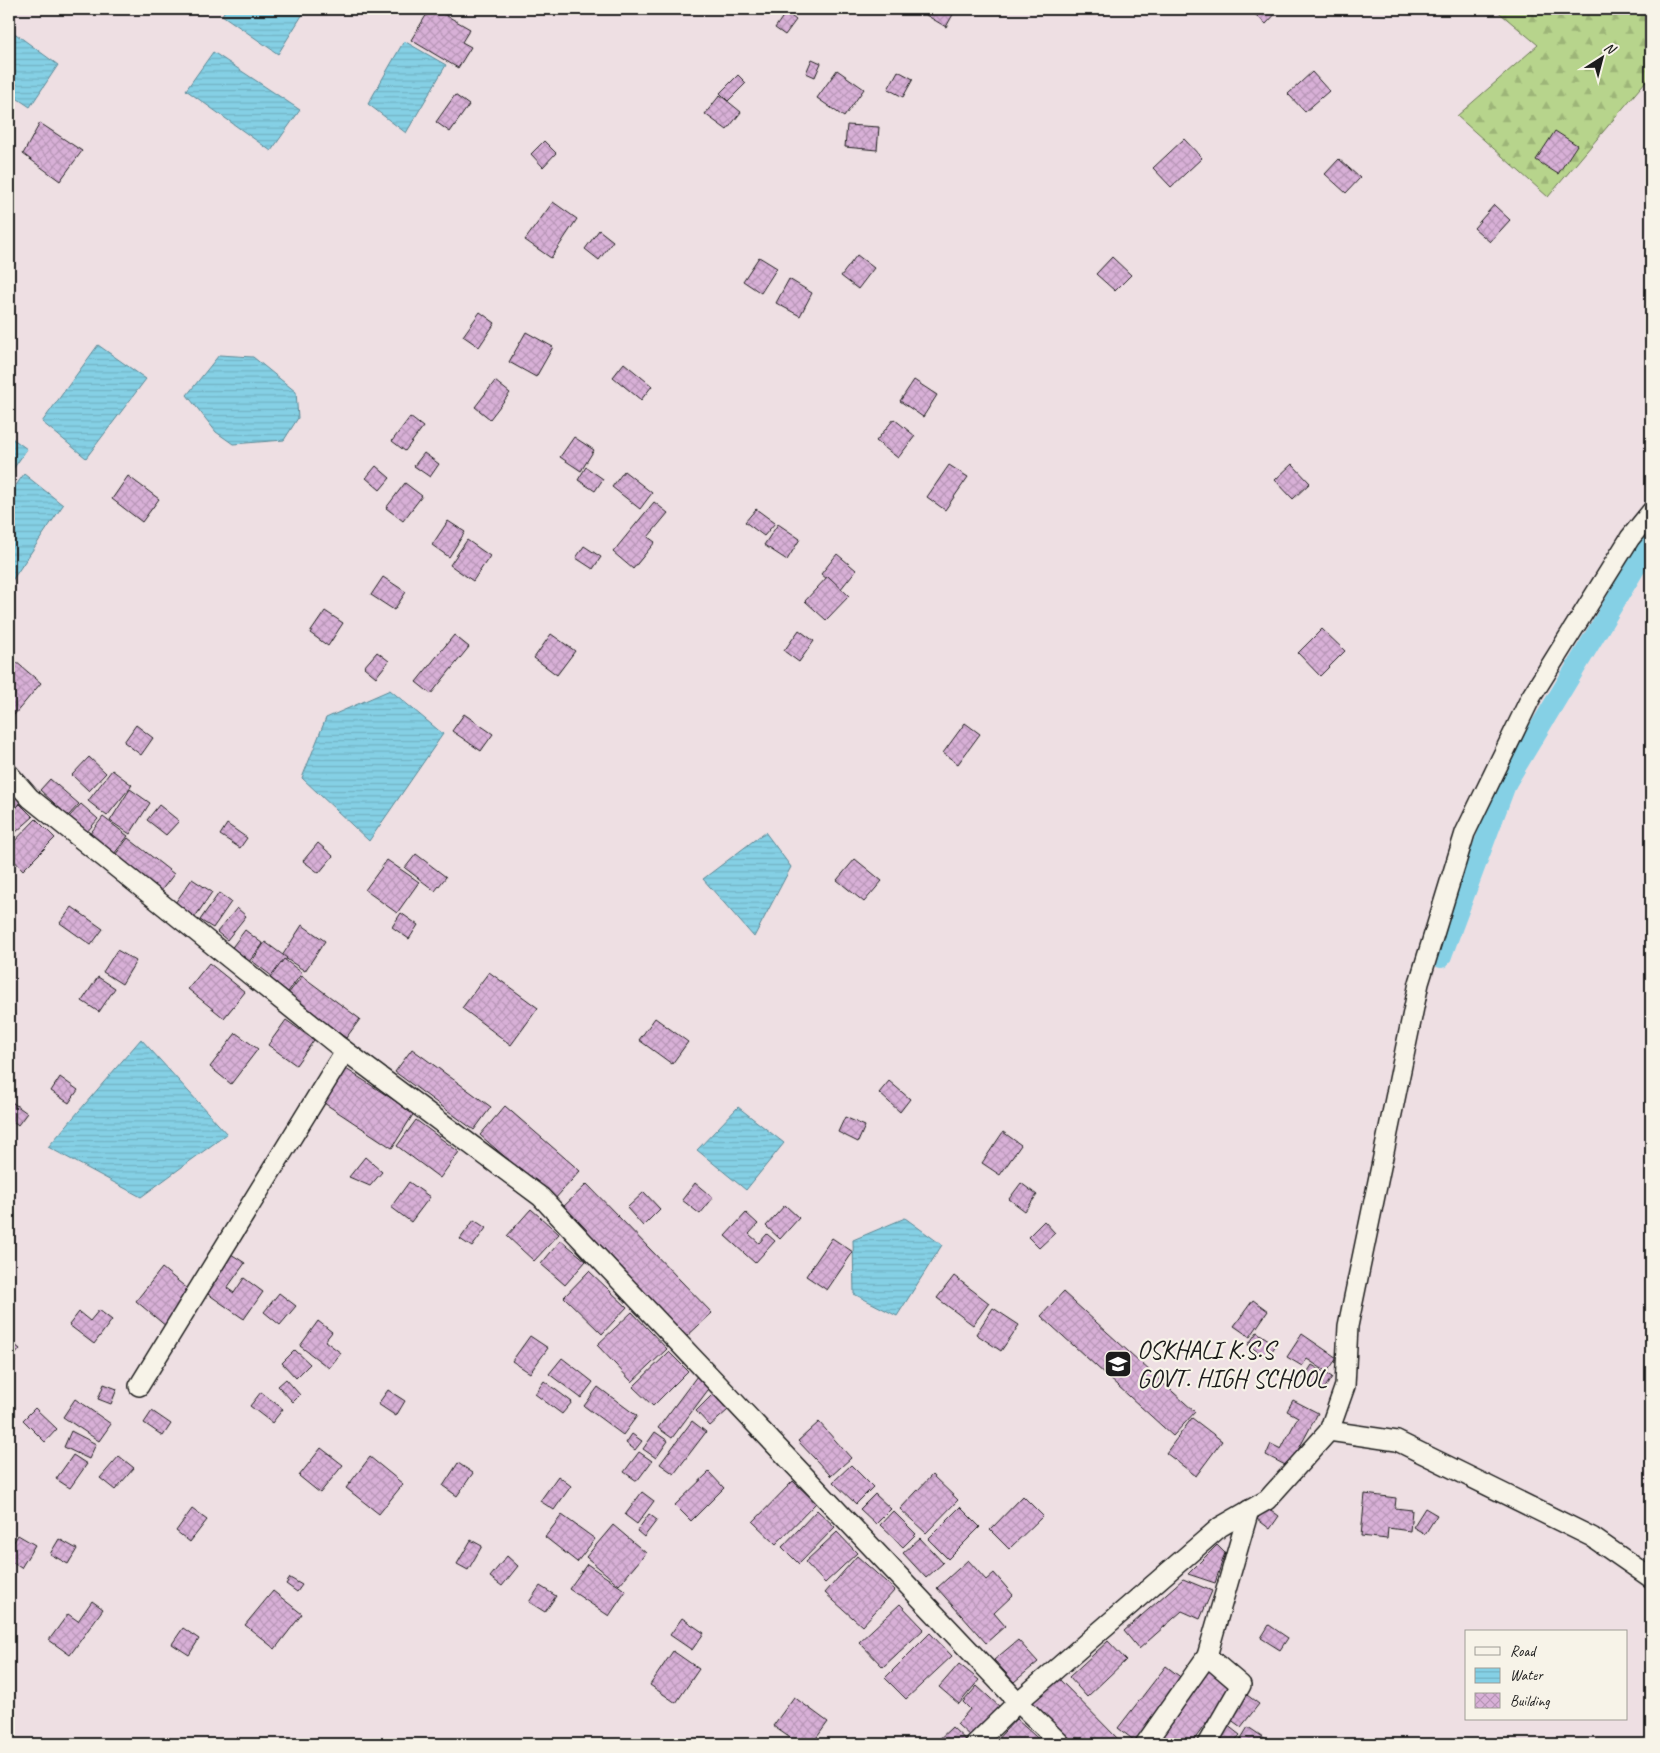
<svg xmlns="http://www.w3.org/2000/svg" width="1660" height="1753" font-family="Caveat,sans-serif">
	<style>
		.forest { fill: url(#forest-firs); stroke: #6a7854 }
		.water { fill: url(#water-rules); stroke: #5b8895 }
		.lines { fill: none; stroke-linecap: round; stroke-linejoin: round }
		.canal { stroke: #85d0e5; stroke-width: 20 }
		.building { fill: url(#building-cross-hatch); stroke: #1c1c1c }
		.minor-casing { stroke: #1c1c1c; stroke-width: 22 }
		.minor { stroke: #f7f3e8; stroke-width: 19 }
		.labels { text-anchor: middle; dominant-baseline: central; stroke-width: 4.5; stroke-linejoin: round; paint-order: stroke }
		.poi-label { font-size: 25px; fill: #1c1c1c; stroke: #f7f3e8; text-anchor: start }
	</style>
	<defs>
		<pattern id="forest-firs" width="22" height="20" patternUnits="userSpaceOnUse" patternTransform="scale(1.25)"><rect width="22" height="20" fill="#b7d48c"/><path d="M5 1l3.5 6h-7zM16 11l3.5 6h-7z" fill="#9db578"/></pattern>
		<pattern id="water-rules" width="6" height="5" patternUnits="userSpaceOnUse" patternTransform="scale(1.25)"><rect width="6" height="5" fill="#85d0e5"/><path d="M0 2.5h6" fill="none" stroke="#72b2c4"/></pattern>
		<pattern id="building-cross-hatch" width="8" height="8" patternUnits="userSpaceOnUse" patternTransform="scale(1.25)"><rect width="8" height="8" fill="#d8b0d7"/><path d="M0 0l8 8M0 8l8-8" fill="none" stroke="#b997b8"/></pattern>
	</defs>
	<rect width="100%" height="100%" fill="#eedfe3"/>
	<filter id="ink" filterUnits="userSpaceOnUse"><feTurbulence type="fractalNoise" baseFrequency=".02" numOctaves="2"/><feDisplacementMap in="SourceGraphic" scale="10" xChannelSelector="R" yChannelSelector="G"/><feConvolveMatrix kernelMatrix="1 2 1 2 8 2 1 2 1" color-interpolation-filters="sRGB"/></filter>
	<g filter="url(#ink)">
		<path class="forest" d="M1495,9h156v66l-103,122 -91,-81 81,-71z"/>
		<g class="water">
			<path d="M226,9h80l-28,45 -56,-39z"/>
			<path d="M9,29l49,36 -28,42 -21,-14z"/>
			<path d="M404,41l42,24 -40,68 -38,-29z"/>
			<path d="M213,52l87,58 -29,41 -85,-61z"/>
			<path d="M98,345l48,34 -60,79 -44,-36z"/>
			<path d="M219,355l34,2 43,35 2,26 -14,22 -51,4 -17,-12 -29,-37z"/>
			<path d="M9,436l18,13 -18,26z"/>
			<path d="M24,474l39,31 -54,80v-90z"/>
			<path d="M390,690l53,44 -74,107 -67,-63 24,-60z"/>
			<path d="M765,832l26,35 -37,70 -51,-58z"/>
			<path d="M141,1039l86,95 -86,63 -93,-50z"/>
			<path d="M738,1107l46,36 -38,47 -49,-40z"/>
			<path d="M905,1218l37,27 -45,71 -43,-22 -1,-54z"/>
		</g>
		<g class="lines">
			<path class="canal" d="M1441,958l66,-176 144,-240"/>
		</g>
		<g class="building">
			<path d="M430,9h5l35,20 -8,13 9,5 -13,21 -47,-28z"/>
			<path d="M930,9h26l-10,18 -20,-12z"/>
			<path d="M1249,9h31l-14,15z"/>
			<path d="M786,12l10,8 -11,15 -10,-7z"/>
			<path d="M812,59l9,4 -6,14 -9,-4z"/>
			<path d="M837,70l27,19 -20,28 -27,-19z"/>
			<path d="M898,71l15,8 -10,18 -15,-8z"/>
			<path d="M1312,72l17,19 -24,21 -17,-18z"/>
			<path d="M738,75l8,8 -18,18 -8,-8z"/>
			<path d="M455,95l14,10 -19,27 -14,-10z"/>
			<path d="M720,95l21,17 -14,18 -22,-16z"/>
			<path d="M40,123l42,28 -22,30 -37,-27z"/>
			<path d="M847,125l32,2 -2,23 -32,-3z"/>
			<path d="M1555,131l22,14 -19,29 -22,-14z"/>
			<path d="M1184,139l18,19 -31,29 -18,-19z"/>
			<path d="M544,141l12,12 -13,14 -12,-13z"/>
			<path d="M1339,159l21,19 -14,15 -21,-19z"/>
			<path d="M553,202l24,17 -26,39 -26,-18z"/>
			<path d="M1494,205l16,15 -20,22 -16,-14z"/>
			<path d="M599,230l14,11 -14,19 -14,-11z"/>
			<path d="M857,255l17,13 -16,21 -17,-13z"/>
			<path d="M759,257l18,11 -16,25 -18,-12z"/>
			<path d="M1112,257l19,18 -16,16 -19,-17z"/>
			<path d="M789,279l23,14 -12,23 -24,-13z"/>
			<path d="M480,312l15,11 -16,24 -16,-11z"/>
			<path d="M526,332l27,15 -17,30 -27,-15z"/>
			<path d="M624,363l28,23 -11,14 -28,-23z"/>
			<path d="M914,380l23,15 -14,22 -23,-16z"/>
			<path d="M495,381l15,12 -20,26 -15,-12z"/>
			<path d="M410,417l13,10 -18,24 -13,-10z"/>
			<path d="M894,419l21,17 -17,22 -22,-17z"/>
			<path d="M574,437l20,13 -13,21 -21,-14z"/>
			<path d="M424,453l15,11 -9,13 -16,-11z"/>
			<path d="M1292,464l18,19 -17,16 -18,-19z"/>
			<path d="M949,465l19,12 -23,33 -18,-13z"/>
			<path d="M376,466l14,12 -10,12 -14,-12z"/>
			<path d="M586,467l17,12 -8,12 -17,-11z"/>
			<path d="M624,471l28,22 -12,16 -28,-22z"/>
			<path d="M128,476l31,23 -17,23 -30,-23z"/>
			<path d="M405,483l17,13 -19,25 -17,-13z"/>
			<path d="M654,502l14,11 -20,24 7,5 -22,27 -20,-17z"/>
			<path d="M756,509l19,14 -11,13 -19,-14z"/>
			<path d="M448,521l17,11 -16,25 -17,-12z"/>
			<path d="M778,524l22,15 -13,21 -23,-15z"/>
			<path d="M467,540l23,16 -17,25 -23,-16z"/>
			<path d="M584,546l17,11 -8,12 -17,-11z"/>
			<path d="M837,554l19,16 -16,20 -19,-16z"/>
			<path d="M828,576l21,20 -23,24 -21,-19z"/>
			<path d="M383,577l23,15 -12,18 -23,-15z"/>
			<path d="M325,611l18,12 -15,23 -18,-13z"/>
			<path d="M1322,629l23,22 -25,25 -22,-23z"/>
			<path d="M799,630l15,11 -15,21 -15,-11z"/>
			<path d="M551,634l24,17 -18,24 -23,-17z"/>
			<path d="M454,635l15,12 -38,47 -15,-12z"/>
			<path d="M377,652l12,9 -13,16 -12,-10z"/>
			<path d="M9,656l32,27 -32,38z"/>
			<path d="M464,714l29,20 -12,17 -29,-20z"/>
			<path d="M965,723l15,11 -22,30 -15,-11z"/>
			<path d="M136,725l17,13 -12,17 -17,-13z"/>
			<path d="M89,757l17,16 -17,18 -17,-16z"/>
			<path d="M112,770l20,15 -25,31 -19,-15z"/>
			<path d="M50,779l29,25 -11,12 -28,-26z"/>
			<path d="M9,788l14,11 -14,19z"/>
			<path d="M130,789l20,14 -20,31 -20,-13z"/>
			<path d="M20,804l13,13 -17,15 -7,-8v-9z"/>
			<path d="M81,804l17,15 -12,14 -18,-15z"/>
			<path d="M159,805l20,16 -13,14 -19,-15z"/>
			<path d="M103,817l25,19 -14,18 -25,-19z"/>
			<path d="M36,819l19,19 -32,32 -14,-15v-8z"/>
			<path d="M227,824l20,14 -7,10 -20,-13z"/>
			<path d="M128,838l46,36 -13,17 -46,-36z"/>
			<path d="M318,843l15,13 -14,17 -16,-12z"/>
			<path d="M416,854l30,23 -11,14 -30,-23z"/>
			<path d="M855,859l27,22 -18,21 -27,-22z"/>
			<path d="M387,860l32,22 -22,31 -32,-23z"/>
			<path d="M192,879l20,13 -19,28 -20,-14z"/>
			<path d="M219,893l12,9 -18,26 -13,-8z"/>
			<path d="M72,907l31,22 -12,16 -31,-22z"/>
			<path d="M237,908l9,8 -19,24 -10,-8z"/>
			<path d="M401,913l17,12 -9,14 -17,-12z"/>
			<path d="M302,925l23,16 -20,30 -23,-15z"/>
			<path d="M245,930l18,14 -15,19 -18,-13z"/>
			<path d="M265,942l22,16 -14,19 -21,-16z"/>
			<path d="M117,950l19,11 -14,23 -19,-12z"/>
			<path d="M284,959l18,14 -14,19 -18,-14z"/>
			<path d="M209,963l36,29 -21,26 -36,-29z"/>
			<path d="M489,972l49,36 -27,37 -49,-37z"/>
			<path d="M302,976l58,43 -14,19 -58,-44z"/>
			<path d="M98,977l17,11 -16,24 -17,-11z"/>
			<path d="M655,1018l33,24 -16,22 -33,-24z"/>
			<path d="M286,1020l28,20 -18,25 -28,-20z"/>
			<path d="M236,1033l22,16 -27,35 -21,-17z"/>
			<path d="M412,1049l79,58 -17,23 -79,-58z"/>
			<path d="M343,1067l71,46 -22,35 -71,-47z"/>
			<path d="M60,1077l18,13 -9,13 -18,-12z"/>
			<path d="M889,1081l21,18 -10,13 -21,-19z"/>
			<path d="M9,1100l18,13 -9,12 -9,-7z"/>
			<path d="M505,1106l75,65 -26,29 -74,-65z"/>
			<path d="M845,1117l20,9 -7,16 -20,-10z"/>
			<path d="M416,1120l43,32 -19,26 -43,-32z"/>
			<path d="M1003,1132l18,13 -21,30 -18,-12z"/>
			<path d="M365,1157l17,15 -12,14 -21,-9z"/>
			<path d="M409,1182l21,15 -19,25 -20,-15z"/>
			<path d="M695,1183l18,15 -13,16 -18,-14z"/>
			<path d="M1021,1183l16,12 -12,16 -16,-12z"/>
			<path d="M587,1184l125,129 -27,25 -124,-129z"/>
			<path d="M644,1192l16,17 -17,17 -16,-18z"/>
			<path d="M785,1205l14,13 -19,21 -14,-13z"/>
			<path d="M531,1209l28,25 -25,27 -27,-25z"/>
			<path d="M746,1213l12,11 -9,10 10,9 8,-9 8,7 -20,22 -30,-27z"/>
			<path d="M474,1220l12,8 -14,19 -12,-8z"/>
			<path d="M1044,1221l11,12 -16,15 -11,-11z"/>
			<path d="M832,1238l21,14 -26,38 -21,-14z"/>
			<path d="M561,1240l25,21 -21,24 -24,-21z"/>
			<path d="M231,1254l14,9 -18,25 7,5 10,-15 19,14 -19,27 -39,-27z"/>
			<path d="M162,1268l32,26 -27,33 -31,-26z"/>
			<path d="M589,1271l38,36 -25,27 -38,-37z"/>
			<path d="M954,1276l35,27 -16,22 -36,-27z"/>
			<path d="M1063,1292l132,120 -22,24 -132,-120z"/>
			<path d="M279,1293l17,13 -16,19 -16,-13z"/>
			<path d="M1253,1300l15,11 -18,26 -16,-11z"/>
			<path d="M993,1308l26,17 -18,26 -25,-17z"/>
			<path d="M99,1310l13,10 -18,24 -25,-19 10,-13 11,9z"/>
			<path d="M632,1312l35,37 -35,33 -35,-37z"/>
			<path d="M318,1321l14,11 -7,9 16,12 -12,15 -29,-22z"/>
			<path d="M1257,1332l19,13 -9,13 -19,-13z"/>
			<path d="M1302,1334l35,24 -10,14 -20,-13 -5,7 -15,-9z"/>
			<path d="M530,1336l18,12 -18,25 -18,-12z"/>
			<path d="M9,1340l11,9 -11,13z"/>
			<path d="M295,1350l15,14 -14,14 -14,-15z"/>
			<path d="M669,1352l19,19 -35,35 -20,-19z"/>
			<path d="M562,1358l31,24 -12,16 -32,-24z"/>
			<path d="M1312,1365l20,12 -9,14 -20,-12z"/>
			<path d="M697,1376l14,10 -39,52 -14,-10z"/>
			<path d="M286,1379l14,16 -7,7 -15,-16z"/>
			<path d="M544,1381l28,21 -10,12 -27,-20z"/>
			<path d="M104,1384l13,5 -6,15 -13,-5z"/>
			<path d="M598,1387l39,29 -14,19 -39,-29z"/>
			<path d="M388,1390l17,11 -9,15 -18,-12z"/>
			<path d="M261,1392l22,17 -11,14 -22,-17z"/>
			<path d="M713,1394l15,16 -18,16 -14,-15z"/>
			<path d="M75,1399l36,25 -12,17 -36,-24z"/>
			<path d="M1293,1400l25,13 -29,54 -23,-12 5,-11 10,5 17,-32 -11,-6z"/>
			<path d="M35,1408l22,21 -12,13 -22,-22z"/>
			<path d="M152,1411l19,13 -8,12 -19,-13z"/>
			<path d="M1192,1418l30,23 -26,35 -30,-23z"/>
			<path d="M692,1421l14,11 -32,42 -14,-10z"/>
			<path d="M819,1422l32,36 -20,18 -33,-35z"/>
			<path d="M71,1431l25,13 -7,15 -25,-12z"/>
			<path d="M655,1432l13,9 -12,17 -13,-9z"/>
			<path d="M632,1434l10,7 -7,9 -9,-7z"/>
			<path d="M321,1448l22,17 -23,28 -21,-17z"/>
			<path d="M639,1452l13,9 -15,20 -13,-9z"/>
			<path d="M73,1455l14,9 -17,24 -14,-9z"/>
			<path d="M119,1456l15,12 -19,22 -15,-12z"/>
			<path d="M370,1457l33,27 -24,30 -33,-26z"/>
			<path d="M458,1463l15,10 -16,23 -14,-10z"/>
			<path d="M851,1465l22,22 -17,17 -23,-22z"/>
			<path d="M709,1472l15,16 -33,33 -16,-16z"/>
			<path d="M932,1475l26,25 -32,33 -26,-24z"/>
			<path d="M558,1476l13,10 -17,24 -14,-9z"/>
			<path d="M793,1481l23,22 -40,41 -23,-22z"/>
			<path d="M642,1492l12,9 -17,23 -12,-9z"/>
			<path d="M875,1494l16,15 -15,15 -16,-15z"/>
			<path d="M1365,1494l31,4 -1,10 17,2 -2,21 -22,-3 -1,11 -26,-3z"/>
			<path d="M1023,1496l20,20 -34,33 -19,-19z"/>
			<path d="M960,1507l20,20 -32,32 -20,-20z"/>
			<path d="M1267,1507l12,9 -9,13 -13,-10z"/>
			<path d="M1425,1508l12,7 -12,19 -12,-7z"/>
			<path d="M192,1509l15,11 -17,22 -14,-11z"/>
			<path d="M817,1510l18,17 -36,37 -17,-17z"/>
			<path d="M893,1511l23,23 -13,13 -23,-22z"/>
			<path d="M649,1514l8,6 -13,17 -7,-6z"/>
			<path d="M562,1515l33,24 -18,23 -32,-25z"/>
			<path d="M613,1525l33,28 -27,32 -33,-28z"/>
			<path d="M837,1532l20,21 -32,30 -20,-21z"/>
			<path d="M18,1535l17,10 -14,23 -12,-8v-10z"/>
			<path d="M920,1538l23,25 -17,15 -23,-25z"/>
			<path d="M59,1539l18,10 -9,15 -18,-10z"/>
			<path d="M471,1540l11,6 -14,24 -11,-6z"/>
			<path d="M1217,1545l8,8 -10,30 -27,-9z"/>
			<path d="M507,1556l11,10 -16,20 -12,-9z"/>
			<path d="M857,1556l38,34 -33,36 -37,-33z"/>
			<path d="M968,1560l18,20 8,-7 19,22 -19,18 11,13 -19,17 -49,-55z"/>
			<path d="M587,1564l39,27 -17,25 -40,-27z"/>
			<path d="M290,1578l12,7 -5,7 -11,-8z"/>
			<path d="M1183,1579l29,12 -12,28 -18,-8 -43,38 -15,-18z"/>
			<path d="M540,1586l16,10 -11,16 -16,-10z"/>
			<path d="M273,1591l29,23 -27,35 -30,-24z"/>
			<path d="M92,1601l11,8 -33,46 -21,-15 19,-26 10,7z"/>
			<path d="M900,1604l24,25 -41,38 -24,-25z"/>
			<path d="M682,1618l22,15 -12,17 -22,-15z"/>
			<path d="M1269,1625l19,13 -8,12 -19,-12z"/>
			<path d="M183,1628l16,11 -10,16 -17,-11z"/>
			<path d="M930,1633l22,23 -46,43 -21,-21z"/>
			<path d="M1018,1640l20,22 -24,20 -20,-22z"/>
			<path d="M1108,1641l18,19 -39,37 -18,-20z"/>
			<path d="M673,1651l26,18 -23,34 -26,-18z"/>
			<path d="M959,1664l20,16 -20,24 -20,-17z"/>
			<path d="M1166,1666l17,13 -48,62 -17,-13z"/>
			<path d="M1210,1666l25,18 -44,60h-38z"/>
			<path d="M1054,1674l69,70h-59l-40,-41z"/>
			<path d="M977,1686l24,22 -28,31 -16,-15 13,-15 -7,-7z"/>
			<path d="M1247,1695l12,9 -18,23 -11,-8z"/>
			<path d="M794,1697l34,25 -16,22h-13l-26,-18z"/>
			<path d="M1016,1719l28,25h-51z"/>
			<path d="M1227,1725l13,10 -8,9h-20z"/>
			<path d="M952,1727l18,17h-36z"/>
			<path d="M1248,1727l21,14 -2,3h-21l-6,-4z"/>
		</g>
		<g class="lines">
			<g class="minor-casing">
				<g id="minor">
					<path d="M9,774l21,24 306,246 205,153 477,505 43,42"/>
					<path d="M139,1386l206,-335"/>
					<path d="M1329,1431l68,10 195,96 59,41"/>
					<path d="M975,1744l43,-42 202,-175 47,-27 62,-69 16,-45 3,-60 71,-343 46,-150 66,-136 99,-159 21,-26"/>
					<path d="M1145,1744l62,-88 42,-146"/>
					<path d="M1207,1744l34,-59 -34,-29"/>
				</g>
			</g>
			<use href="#minor" class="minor"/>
		</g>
	</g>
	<defs>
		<g id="school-square" transform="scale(1.4375)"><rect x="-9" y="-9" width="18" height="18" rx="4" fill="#1c1c1c" stroke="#f7f3e8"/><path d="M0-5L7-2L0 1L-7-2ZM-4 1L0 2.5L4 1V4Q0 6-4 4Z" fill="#fff"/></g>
	</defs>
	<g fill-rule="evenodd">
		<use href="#school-square" x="1118" y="1364"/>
	</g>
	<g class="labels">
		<g class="poi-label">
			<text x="1137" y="1350">OSKHALI K.S.S<tspan x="1137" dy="29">GOVT. HIGH SCHOOL</tspan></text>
		</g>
	</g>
	<rect width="1660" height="1753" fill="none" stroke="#f7f3e8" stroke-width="30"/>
	<rect x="15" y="15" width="1630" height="1723" fill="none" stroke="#1c1c1c" stroke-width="2" filter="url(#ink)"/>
	<rect x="1465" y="1630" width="162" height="90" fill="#f7f3e8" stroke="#9f9d96"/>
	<rect x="1475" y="1647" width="25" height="8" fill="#f7f3e8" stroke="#9f9d96"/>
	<text x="1510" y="1656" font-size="15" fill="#1c1c1c">Road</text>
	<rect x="1475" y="1668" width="25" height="15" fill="url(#water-rules)" stroke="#9f9d96"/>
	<text x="1510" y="1680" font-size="15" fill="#1c1c1c">Water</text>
	<rect x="1475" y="1693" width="25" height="15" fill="url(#building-cross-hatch)" stroke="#9f9d96"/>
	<text x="1510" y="1706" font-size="15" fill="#1c1c1c">Building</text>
	<g transform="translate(1602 58) rotate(36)" stroke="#f7f3e8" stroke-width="4" paint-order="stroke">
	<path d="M0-4L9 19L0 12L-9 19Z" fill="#1c1c1c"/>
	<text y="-8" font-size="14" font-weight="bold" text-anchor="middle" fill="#1c1c1c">N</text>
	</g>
</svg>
